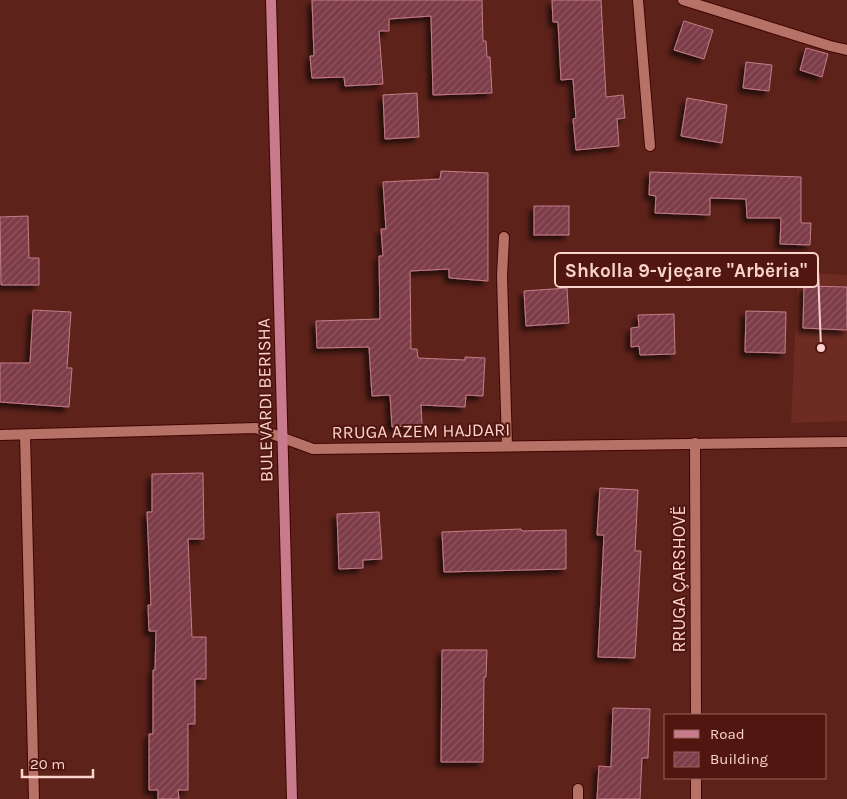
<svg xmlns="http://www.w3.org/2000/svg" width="847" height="799" font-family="Karla,sans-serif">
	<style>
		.built { fill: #6d2b22 }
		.building { fill: url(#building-hatch); stroke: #c47d88; filter: url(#shadow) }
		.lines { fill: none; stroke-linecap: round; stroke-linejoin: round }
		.lane-casing { stroke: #400502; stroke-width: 12 }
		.street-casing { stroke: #400502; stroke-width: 12 }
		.secondary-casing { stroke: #400502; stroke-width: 12 }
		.lane { stroke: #b77267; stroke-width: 10 }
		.street { stroke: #b77267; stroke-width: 10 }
		.secondary { stroke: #c87b8d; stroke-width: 10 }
		.labels { text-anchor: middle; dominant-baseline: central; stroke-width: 4; stroke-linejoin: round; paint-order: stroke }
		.street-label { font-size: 18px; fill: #fad3cc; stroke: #511610 }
		.leader { fill: none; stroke: #fad3cc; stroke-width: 2 }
		.callout-dot { fill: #fad3cc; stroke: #511610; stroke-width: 2 }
		.callout { fill: #511610; stroke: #fad3cc; stroke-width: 2 }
		.callout-label { font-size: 19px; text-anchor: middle; font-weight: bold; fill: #fad3cc }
	</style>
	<defs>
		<pattern id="building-hatch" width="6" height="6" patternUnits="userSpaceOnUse" patternTransform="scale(1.25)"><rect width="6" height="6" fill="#7c3c48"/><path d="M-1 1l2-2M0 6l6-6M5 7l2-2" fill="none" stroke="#905761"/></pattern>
		<filter id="shadow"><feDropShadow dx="-4.5" dy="4.5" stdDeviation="2.5" flood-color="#0009"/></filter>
	</defs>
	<rect width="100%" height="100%" fill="#5d221a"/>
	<path class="built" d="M798,272l49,3v146l-56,2z"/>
	<g class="building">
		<path d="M312,0h170l1,41h3l1,16h3l2,36 -59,2 -2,-79 -42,3v12h-10l4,53 -38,2 -1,-9 -32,1 -2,-22h4z"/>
		<path d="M552,0h49l5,97 17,-2 2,23 -8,1 2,27 -43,4 -3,-31 3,-1 -3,-39 -12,1 -3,-58h-5z"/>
		<path d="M684,21l29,9 -9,29 -30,-9z"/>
		<path d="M806,48l22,6 -6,23 -22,-7z"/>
		<path d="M746,62l26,3 -3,26 -26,-3z"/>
		<path d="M417,93l2,44 -34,2 -2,-44z"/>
		<path d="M687,98l40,7 -5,38 -41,-7z"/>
		<path d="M441,171l47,2v108l-39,-3v-9l-39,2 1,78h6l1,9 47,2v-3l20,1 -2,38 -17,-1 -1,12 -44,-2 1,20 -30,2 -2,-32 -18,1 -3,-49 -52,1 -1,-27 64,-2 -1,-63h4l-2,-27h5l-3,-47 57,-3z"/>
		<path d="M650,172l151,5v46h10l-1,22 -30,-1 1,-26h-34l-1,-19 -36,-1v17l-55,-2 1,-17 -7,-1z"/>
		<rect x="534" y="206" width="35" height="29"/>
		<path d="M28,216l1,42h10v27h-38l-1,-68z"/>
		<path d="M804,286l43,1v43l-44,-2z"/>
		<path d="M567,288l2,35 -43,3 -2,-35z"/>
		<path d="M33,310l38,2 -4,56h5l-3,39 -69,-5v-39h30z"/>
		<path d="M746,311l40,1 -1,41 -40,-1z"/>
		<path d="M674,314l1,40 -35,1 -1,-9 -8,1v-19l8,-1 -1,-12z"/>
		<path d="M203,473l1,66h-16l4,98h14v42h-11v45h-7v66h-10l1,9h-21v-9h-9v-56h4v-64h2l1,-39h-7l-1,-26h3l-4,-93h5v-38z"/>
		<path d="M600,488l38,2 -3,61h6l-6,107 -37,-1 6,-122h-7z"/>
		<path d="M379,512l3,47 -19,1v8l-24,1 -2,-55z"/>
		<path d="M521,529l1,2 44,-1v39l-122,3 -2,-40z"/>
		<path d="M442,650h45l-1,27h-2l-1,85h-42z"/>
		<path d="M613,708l37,1 -2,49h-6l-2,41h-43l2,-33 12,1z"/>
	</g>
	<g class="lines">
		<g class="lane-casing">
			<g id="lane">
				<path d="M638,0l12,146"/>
				<path d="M504,237l-2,39 5,170"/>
			</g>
		</g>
		<g class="street-casing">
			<g id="street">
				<path d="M683,0l147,46 17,4"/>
				<path d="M0,435l256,-7 57,21 534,-7"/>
				<path d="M25,435l9,364"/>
				<path d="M695,443l1,272"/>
				<path d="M696,778v21"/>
				<path d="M578,789v10"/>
			</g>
		</g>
		<g class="secondary-casing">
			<path id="secondary" d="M271,0l21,799"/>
		</g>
		<use href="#lane" class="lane"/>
		<use href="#street" class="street"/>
		<use href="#secondary" class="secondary"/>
	</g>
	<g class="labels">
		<g class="street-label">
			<text transform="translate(265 400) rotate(-91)">BULEVARDI BERISHA</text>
			<text transform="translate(421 431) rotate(-1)">RRUGA AZEM HAJDARI</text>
			<text transform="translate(679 579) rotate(-90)">RRUGA ÇARSHOVË</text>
		</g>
	</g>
	<path class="leader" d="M821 348L818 270"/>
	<circle class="callout-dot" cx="821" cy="348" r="5"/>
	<rect class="callout" x="555" y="253" width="263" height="34" rx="5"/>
	<g class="callout-label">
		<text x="686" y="277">Shkolla 9-vjeçare "Arbëria"</text>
	</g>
	<rect x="664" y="714" width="162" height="65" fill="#511610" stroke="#95625b"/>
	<rect x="674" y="730" width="25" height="8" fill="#c87b8d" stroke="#95625b"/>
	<text x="710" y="739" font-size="15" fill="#fad3cc">Road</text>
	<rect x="674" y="752" width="25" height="15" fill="url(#building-hatch)" stroke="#95625b"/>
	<text x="710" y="764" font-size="15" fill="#fad3cc">Building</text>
	<path d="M22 769v8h71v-8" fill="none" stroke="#fad3cc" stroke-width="2.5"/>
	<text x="30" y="769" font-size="15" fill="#fad3cc" stroke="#511610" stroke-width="4" paint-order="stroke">20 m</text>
</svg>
